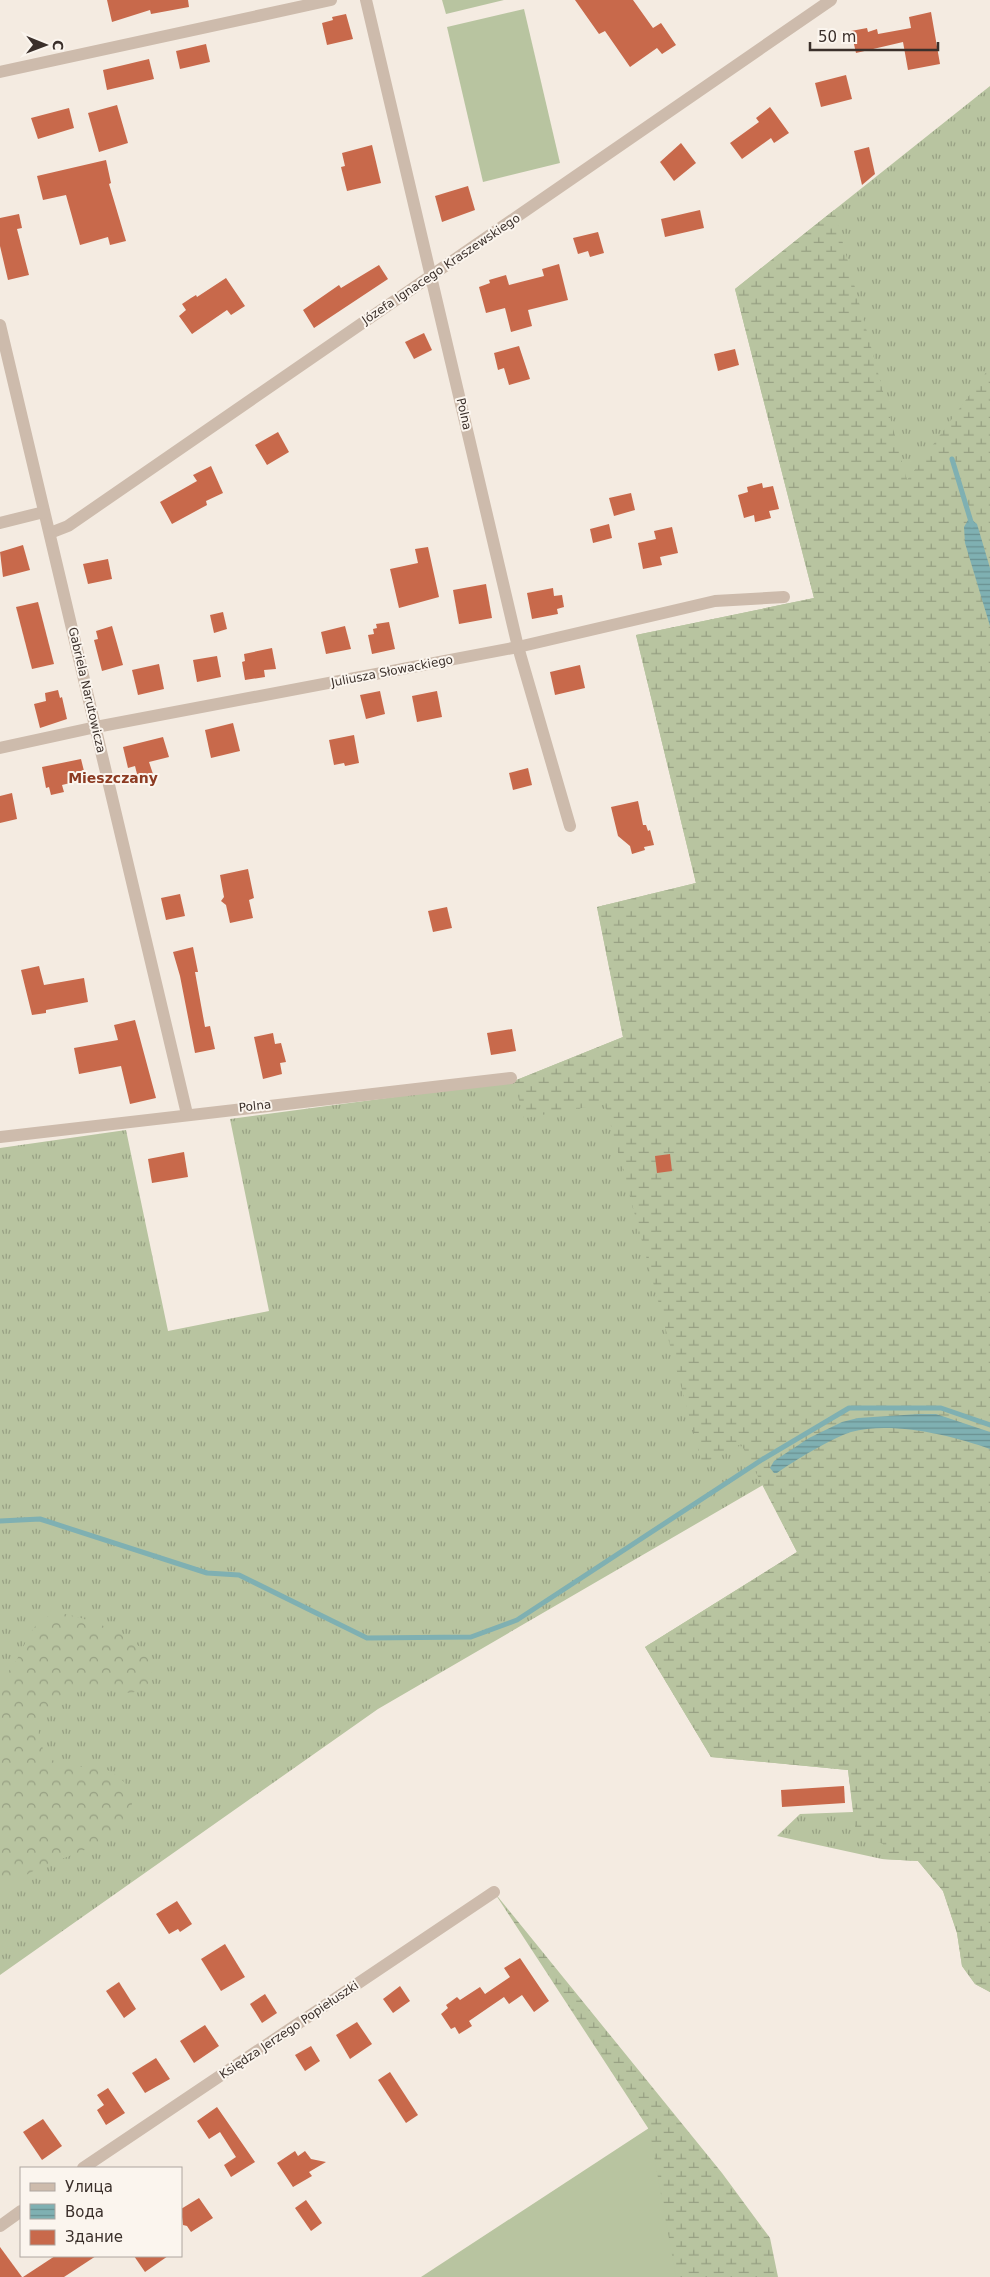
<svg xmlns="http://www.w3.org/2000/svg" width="990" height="2277" font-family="'DejaVu Sans',sans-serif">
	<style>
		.grass { fill: url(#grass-tufts) }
		.forest { fill: url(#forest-crowns) }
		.wetland { fill: url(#wetland-marsh) }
		.garden { fill: #b8c4a0 }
		.water { fill: url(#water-rules) }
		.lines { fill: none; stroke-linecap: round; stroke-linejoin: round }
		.stream { stroke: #7fb0b2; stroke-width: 5 }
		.building { fill: #c8694b }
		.minor { stroke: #cdbbac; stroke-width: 12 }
		.labels { text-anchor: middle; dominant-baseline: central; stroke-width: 4; stroke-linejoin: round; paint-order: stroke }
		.street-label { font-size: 12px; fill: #3b302b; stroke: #fbf5ee }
		.neighbourhood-label { font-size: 14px; font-weight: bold; fill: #8c3b22; stroke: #fbf5ee }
	</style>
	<defs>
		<pattern id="grass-tufts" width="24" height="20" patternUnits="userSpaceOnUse" patternTransform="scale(1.25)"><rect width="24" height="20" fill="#b8c4a0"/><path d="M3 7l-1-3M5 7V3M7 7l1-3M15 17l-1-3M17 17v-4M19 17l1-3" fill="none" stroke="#97a083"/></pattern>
		<pattern id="forest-crowns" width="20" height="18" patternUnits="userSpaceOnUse" patternTransform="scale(1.25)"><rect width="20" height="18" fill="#b8c4a0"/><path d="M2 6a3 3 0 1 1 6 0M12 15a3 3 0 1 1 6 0" fill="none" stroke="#97a083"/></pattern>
		<pattern id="wetland-marsh" width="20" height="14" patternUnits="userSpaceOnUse" patternTransform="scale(1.25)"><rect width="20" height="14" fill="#b8c4a0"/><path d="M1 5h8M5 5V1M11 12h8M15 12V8" fill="none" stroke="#97a083"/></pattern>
		<pattern id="water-rules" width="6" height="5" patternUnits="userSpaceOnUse" patternTransform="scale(1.25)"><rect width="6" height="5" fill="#7fb0b2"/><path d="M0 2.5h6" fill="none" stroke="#699091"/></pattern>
	</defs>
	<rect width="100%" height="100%" fill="#f4ebe1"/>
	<path class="grass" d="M990,86v1906l-15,-8 -13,-18 -5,-33 -14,-42 -25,-30 -36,-2 -105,-23 23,-22 53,-2 -5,-42 -137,-13 -66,-110 152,-95 -34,-67 -385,224 -378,266v-827l126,-18 42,201 101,-20 -39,-192 284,-38 109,-44 -26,-130 99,-24 -60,-248 178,-37 -79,-309z"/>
	<path class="forest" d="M65,1614c24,5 87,25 87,56 0,6 -2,13 -7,17 -22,19 -61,-18 -92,15 -5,6 -13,15 -14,22 -2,13 3,30 15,37 21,15 42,-7 70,21 6,6 8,16 8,24 -2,14 -8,23 -20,30 -20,13 -44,20 -66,29 -16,7 -31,16 -46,26v-212c24,-16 25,-55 49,-63 4,-2 11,-1 16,-2z"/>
	<g class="wetland">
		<path d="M834,210l73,270 83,-113v1625l-15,-8 -13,-18 -5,-33 -14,-42 -25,-30 -36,-2 1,-15 -27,-11 -8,-63 -137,-13 -66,-110 152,-95 -56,-108 -39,20 -97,-360 -81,14 -10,-37 109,-44 -26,-130 99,-24 -60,-248 178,-37 -79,-309z"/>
		<path d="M494,1892l228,281 48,65 8,39h-103l-27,-149z"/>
	</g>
	<g class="garden">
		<path d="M442,0h62l-58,14z"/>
		<path d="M524,9l36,154 -77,19 -36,-155z"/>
		<path d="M649,2128l27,149h-255z"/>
	</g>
	<g class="water">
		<path d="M968,520h4l5,4 13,44v58l-25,-83 -1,-16z"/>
		<path d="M919,1414h17l54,18v17c-39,-14 -99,-28 -139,-17 -17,5 -59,30 -74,41h-3l-4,-5 4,-7 35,-23 33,-16 16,-4z"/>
	</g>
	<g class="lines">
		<g class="stream">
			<path d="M952,459l20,66"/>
			<path d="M0,1521l40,-2 167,54 32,2 128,63 104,-1 46,-17 246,-161 86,-51h92l49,17"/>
		</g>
	</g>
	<g class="building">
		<path d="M107,0h81l1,7 -38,7 -1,-4 -38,12z"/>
		<path d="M575,0h58l20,28 8,-5 15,22 -14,9 -5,-6 -27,19 -25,-36 -6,3z"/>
		<path d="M931,12l9,52 -32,6 -5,-28 -47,11 -5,-22 16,-3 1,4 9,-3 1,5 33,-6 -2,-11z"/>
		<path d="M346,14l7,25 -26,6 -5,-22 11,-3 -1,-3z"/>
		<path d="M206,44l4,18 -30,7 -4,-18z"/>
		<path d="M149,59l5,20 -47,11 -4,-20z"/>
		<path d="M846,75l6,24 -31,8 -6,-24z"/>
		<path d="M117,105l11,38 -29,9 -11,-39z"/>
		<path d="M770,107l19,26 -15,10 -3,-5 -29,21 -12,-16 29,-21 -3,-4z"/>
		<path d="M69,108l5,20 -36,11 -7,-21z"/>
		<path d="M681,143l15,20 -22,18 -14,-19z"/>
		<path d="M372,145l9,38 -34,8 -6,-24 4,-1 -3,-13z"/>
		<path d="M869,147l6,27 -13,11 -8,-34z"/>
		<path d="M106,160l5,23 -2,1 17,57 -16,4 -2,-8 -28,8 -14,-50 -23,5 -6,-24z"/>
		<path d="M468,186l7,24 -33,12 -7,-26z"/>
		<path d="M700,210l4,18 -39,9 -4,-18z"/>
		<path d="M19,214l3,14 -5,1 12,46 -21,5 -8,-34v-28z"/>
		<path d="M598,232l6,21 -14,4 -2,-6 -10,3 -5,-16z"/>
		<path d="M559,264l9,36 -40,10 4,16 -21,6 -6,-24 -19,5 -7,-26 11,-4 -1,-3 17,-5 3,10 35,-9 -2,-7z"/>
		<path d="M379,265l9,14 -74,49 -11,-18 36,-25 2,3z"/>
		<path d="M226,278l19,28 -14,9 -4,-5 -35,24 -13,-18 7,-6 -4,-6 9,-6 5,-3 1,2z"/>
		<path d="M424,333l8,17 -18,9 -9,-17z"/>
		<path d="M519,346l11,33 -21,6 -5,-17 -6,2 -4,-17z"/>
		<path d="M735,349l4,16 -21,6 -4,-17z"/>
		<path d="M278,432l11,20 -22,13 -12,-20z"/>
		<path d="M211,466l12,27 -17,8 1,4 -35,19 -12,-22 37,-21 -4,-6z"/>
		<path d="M762,483l1,5 10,-2 6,23 -10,2 2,7 -16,4 -1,-7 -10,3 -6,-23 10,-3 -1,-5z"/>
		<path d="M631,493l4,17 -21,6 -5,-18z"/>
		<path d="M609,524l3,14 -19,5 -3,-14z"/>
		<path d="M672,527l6,26 -18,4 2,8 -19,4 -5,-26 18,-4 -2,-8z"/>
		<path d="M23,545l7,25 -27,7 -3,-25z"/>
		<path d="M428,547l11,50 -40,11 -9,-39 28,-6 -3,-14z"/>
		<path d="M108,559l4,20 -24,5 -5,-20z"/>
		<path d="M486,584l6,34 -33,6 -6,-34z"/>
		<path d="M553,588l1,8 8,-1 2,12 -7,2 1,5 -26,5 -5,-26z"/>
		<path d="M38,602l16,62 -22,5 -16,-62z"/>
		<path d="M223,612l4,17 -13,4 -4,-18z"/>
		<path d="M389,622l6,27 -23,5 -4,-19 6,-1 -1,-5 4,-1 -1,-4z"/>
		<path d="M112,626l11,39 -21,6 -8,-31 4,-1 -2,-8z"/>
		<path d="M345,626l6,23 -25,5 -5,-22z"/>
		<path d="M272,648l4,21 -12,1 1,7 -20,3 -3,-18 3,-1 -1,-7z"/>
		<path d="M217,656l4,21 -24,5 -4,-22z"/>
		<path d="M159,664l5,25 -26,6 -6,-25z"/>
		<path d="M580,665l5,23 -30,7 -5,-23z"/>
		<path d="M58,690l2,8 2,-1 5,22 -27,9 -6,-24 12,-3 -1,-8z"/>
		<path d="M380,691l5,23 -19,5 -6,-24z"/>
		<path d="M437,691l5,26 -25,5 -5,-26z"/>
		<path d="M233,723l7,28 -29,7 -6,-28z"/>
		<path d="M354,735l5,28 -14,3 -1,-3 -10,2 -5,-25z"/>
		<path d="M163,737l6,20 -20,5 4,12 -15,4 -3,-12 -7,2 -5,-21z"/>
		<path d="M81,759l5,20 -24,6 2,7 -13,3 -2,-8 -3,1 -4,-21z"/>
		<path d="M528,768l4,17 -19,5 -4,-17z"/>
		<path d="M12,793l5,26 -17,4v-27z"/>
		<path d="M638,801l5,24h3l2,6 2,-1 4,15 -10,2 1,3 -13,4 -2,-8 -12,-10 -7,-29z"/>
		<path d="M248,869l6,29 -5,2 4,18 -23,5 -4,-18 -5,-4 3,-4 -4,-22z"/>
		<path d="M180,894l5,22 -19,4 -5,-22z"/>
		<path d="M447,907l5,21 -19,4 -5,-21z"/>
		<path d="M193,947l5,25h-3l10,55 5,-1 5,23 -20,4 -15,-77 -7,-24z"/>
		<path d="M39,966l5,19 40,-7 4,24 -42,8v3l-14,2 -11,-45z"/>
		<path d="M135,1020l21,78 -26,6 -9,-38 -42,8 -5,-26 44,-8 -4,-15z"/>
		<path d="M512,1029l4,22 -25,4 -4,-22z"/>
		<path d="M273,1033l2,11 6,-1 5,19 -6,1 2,11 -19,5 -9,-42z"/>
		<path d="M184,1152l4,25 -36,6 -4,-24z"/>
		<path d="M670,1154l2,17 -15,2 -2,-17z"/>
		<path d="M844,1786l1,17 -63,4 -1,-17z"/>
		<path d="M177,1901l15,23 -12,8 -2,-3 -9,5 -13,-20z"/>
		<path d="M225,1944l20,33 -24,14 -20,-32z"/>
		<path d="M520,1958l29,43 -15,11 -12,-17 -13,9 -5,-7 -35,24 3,5 -13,8 -4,-7 -4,2 -10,-15 7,-6 -2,-3 11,-8 3,3 20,-13 5,7 25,-17 -6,-9z"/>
		<path d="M119,1982l17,27 -12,9 -18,-27z"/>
		<path d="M400,1986l10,15 -17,12 -10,-14z"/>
		<path d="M265,1994l12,19 -15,10 -12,-19z"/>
		<path d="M357,2022l15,22 -22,15 -14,-24z"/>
		<path d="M205,2025l14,21 -25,17 -14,-22z"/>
		<path d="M311,2046l9,15 -15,10 -10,-16z"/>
		<path d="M156,2058l14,21 -25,14 -13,-20z"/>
		<path d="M390,2072l28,43 -12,8 -28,-43z"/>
		<path d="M108,2088l17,25 -19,12 -9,-15 7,-5 -7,-10z"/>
		<path d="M217,2107l38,55 -24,15 -7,-12 12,-8 -16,-25 -11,7 -12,-18z"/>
		<path d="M43,2119l19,27 -20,14 -19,-28z"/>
		<path d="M295,2151l3,5 7,-5 6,8 15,3 -17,10 3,4 -19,11 -16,-24z"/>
		<path d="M199,2198l14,20 -22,14 -4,-6 -4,-1 -2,-16z"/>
		<path d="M306,2200l16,23 -11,8 -16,-23z"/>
		<path d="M0,2247l22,30h-22z"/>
		<path d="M55,2256h41l-32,21h-41z"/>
		<path d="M134,2256h34l-23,16z"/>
	</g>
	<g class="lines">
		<g class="minor">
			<path d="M366,0l152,647 52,179"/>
			<path d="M0,72l331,-72"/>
			<path d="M0,325l187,789"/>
			<path d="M0,523l44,-11"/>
			<path d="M50,533l18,-7 763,-526"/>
			<path d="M0,748l96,-21 422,-80 197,-46 69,-4"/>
			<path d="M0,1137l511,-59"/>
			<path d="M83,2168l411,-276"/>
			<path d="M0,2226l21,-15"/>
		</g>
	</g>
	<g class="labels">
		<g class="street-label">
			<text transform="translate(441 269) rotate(-34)">Józefa Ignacego Kraszewskiego</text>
			<text transform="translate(464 414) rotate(77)">Polna</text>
			<text transform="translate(392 671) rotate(-11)">Juliusza Słowackiego</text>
			<text transform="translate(87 690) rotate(77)">Gabriela Narutowicza</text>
			<text transform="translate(255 1106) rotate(-6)">Polna</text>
			<text transform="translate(289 2030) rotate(-34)">Księdza Jerzego Popiełuszki</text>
		</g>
		<g class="neighbourhood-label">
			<text x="113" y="778">Mieszczany</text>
		</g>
	</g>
	<rect x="20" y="2167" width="162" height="90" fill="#fbf5ee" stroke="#aea6a0"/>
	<rect x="30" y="2183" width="25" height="8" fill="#cdbbac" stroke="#aea6a0"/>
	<text x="65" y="2192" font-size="15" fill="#3b302b">Улица</text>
	<rect x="30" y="2204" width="25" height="15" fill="url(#water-rules)" stroke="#aea6a0"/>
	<text x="65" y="2217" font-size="15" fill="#3b302b">Вода</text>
	<rect x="30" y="2230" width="25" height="15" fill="#c8694b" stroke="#aea6a0"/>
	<text x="65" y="2242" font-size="15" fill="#3b302b">Здание</text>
	<g transform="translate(45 45) rotate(91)" stroke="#fbf5ee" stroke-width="4" paint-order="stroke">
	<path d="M0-4L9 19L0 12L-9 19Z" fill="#3b302b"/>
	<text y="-8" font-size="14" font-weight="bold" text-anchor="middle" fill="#3b302b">С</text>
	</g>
	<path d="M810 42v8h128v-8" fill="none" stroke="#3b302b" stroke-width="2.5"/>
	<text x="818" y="42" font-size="15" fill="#3b302b" stroke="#fbf5ee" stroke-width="4" paint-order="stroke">50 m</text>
</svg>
